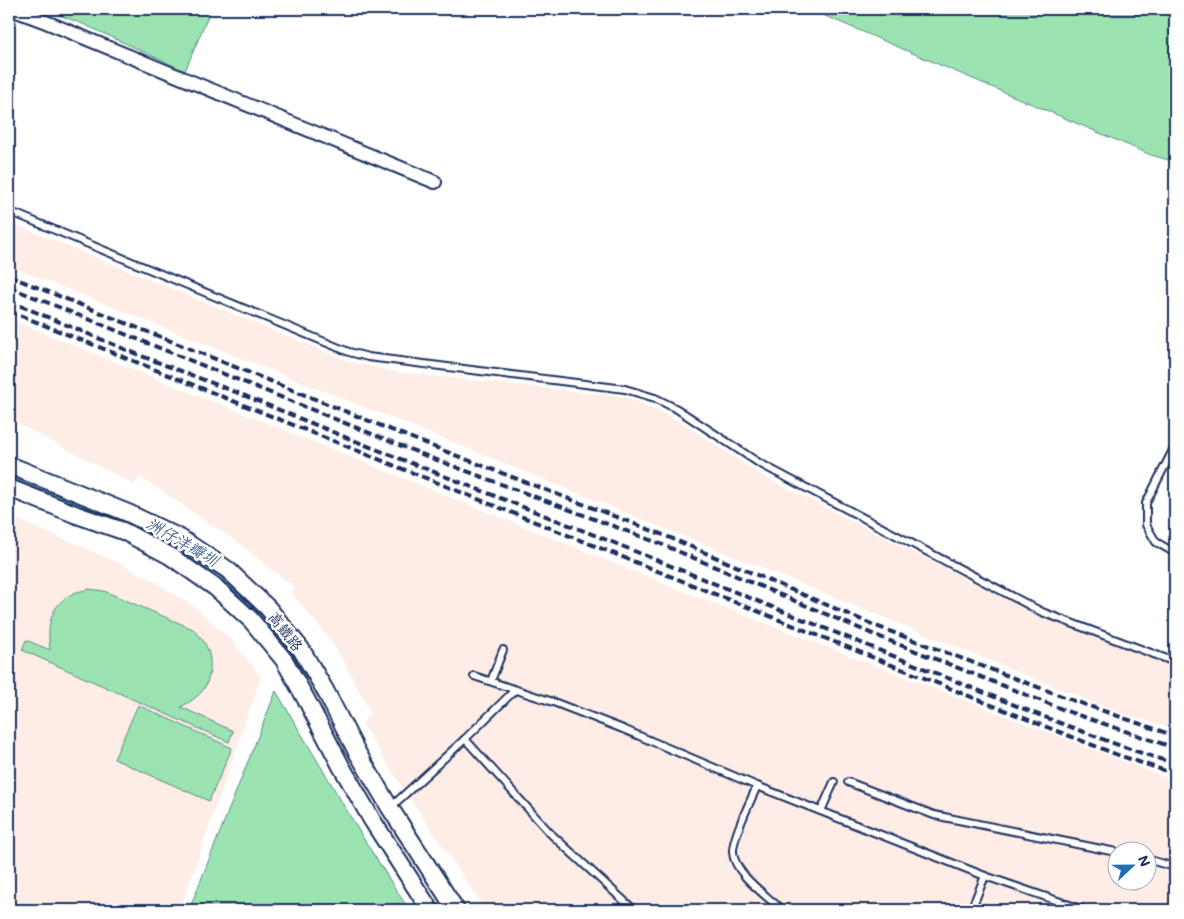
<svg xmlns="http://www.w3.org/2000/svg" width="1184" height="919" font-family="Mali,'LXGW WenKai TC',sans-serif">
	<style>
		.built { fill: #feede6; fill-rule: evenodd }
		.green { fill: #9be3b1; stroke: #5b8988 }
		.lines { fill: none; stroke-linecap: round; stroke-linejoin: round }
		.stream { stroke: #5a8baf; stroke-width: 4 }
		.service-casing { stroke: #1b2f5e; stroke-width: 10 }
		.minor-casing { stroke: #1b2f5e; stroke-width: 16 }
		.tertiary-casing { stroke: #1b2f5e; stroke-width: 20 }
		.service { stroke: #fff; stroke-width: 6 }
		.minor { stroke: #fff; stroke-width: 12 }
		.tertiary { stroke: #fff; stroke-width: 16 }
		.rail { stroke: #1b2f5e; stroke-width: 4; stroke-dasharray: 8 4; stroke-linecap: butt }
		.labels { text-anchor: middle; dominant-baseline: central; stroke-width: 5; stroke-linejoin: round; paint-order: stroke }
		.street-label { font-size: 15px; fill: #1b2f5e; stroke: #fff }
		.water-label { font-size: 16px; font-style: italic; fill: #3a5d86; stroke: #fff }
	</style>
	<rect width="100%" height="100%" fill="#fff"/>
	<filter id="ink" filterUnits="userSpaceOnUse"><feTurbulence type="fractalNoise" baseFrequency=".02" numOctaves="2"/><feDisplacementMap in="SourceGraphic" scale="10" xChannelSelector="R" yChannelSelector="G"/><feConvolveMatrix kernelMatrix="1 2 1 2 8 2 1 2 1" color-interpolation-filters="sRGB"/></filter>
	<g filter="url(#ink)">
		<g class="built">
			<path d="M9,222l339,139 48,11 231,25 54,25 78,52 281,142 135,51v62l-56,-16 -682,-277 -428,-170z"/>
			<path d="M9,319l691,279 475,183v129h-689l-80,-117 -44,-69 8,-12 -28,-54 -25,-35 -27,-31 5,-5 -26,-19 -26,-22 -104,-70 -4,9 -126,-66zM1116,852h30v30h-30z"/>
			<path d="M9,516l106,45 37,19 44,28 35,31 30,38 -81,233h-171z"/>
		</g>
		<g class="green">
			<path d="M42,9h169l-26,62 -102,-47z"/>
			<path d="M809,9h366v153l-24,-7z"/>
			<path d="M89,589l15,2 89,38c3,3 6,6 8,9 12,14 12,37 2,52 -6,8 -14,12 -22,17l52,24 -4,11 -207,-92 4,-10 24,10c-3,-24 -1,-45 24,-57 4,-2 10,-2 15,-4z"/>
			<path d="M276,691l89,150 44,69h-220z"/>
			<path d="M138,705l94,43 -23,53 -95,-42z"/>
		</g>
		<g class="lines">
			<path class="stream" d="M9,476c26,11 51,21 77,31 31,12 62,24 91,41 55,32 97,75 130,130"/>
			<g class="service-casing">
				<g id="service">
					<path d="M9,211l340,141 19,5 257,32 30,9 22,11 82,54 283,149 133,50"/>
					<path d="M1175,446l-29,57v22l10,17 19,11"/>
					<path d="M474,676l82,27 67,26 134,57 228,90 99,34"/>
					<path d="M491,681l12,-31"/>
					<path d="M465,739l86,95 83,76"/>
					<path d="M848,782l86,33 182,37"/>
					<path d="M757,786c-6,14 -25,52 -24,66 1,22 34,44 49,58"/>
					<path d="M391,807l74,-68 50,-49"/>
					<path d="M821,811l13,-29"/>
					<path d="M1146,859l29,8"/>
					<path d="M971,910l14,-34"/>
				</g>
			</g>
			<g class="minor-casing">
				<path id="minor" d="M11,9l35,13 389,160"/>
			</g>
			<g class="tertiary-casing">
				<g id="tertiary">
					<path d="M9,465l119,48 52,25 48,32 40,38 33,41 24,41 32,62 33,56 66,102"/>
					<path d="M9,488l68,27 46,16 47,25 46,32 35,32 33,40 23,41 34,65 31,54 58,90"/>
				</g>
			</g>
			<use href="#service" class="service"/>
			<use href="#minor" class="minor"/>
			<use href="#tertiary" class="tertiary"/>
			<g class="rail">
				<path d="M9,276l425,171 232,89 210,90 196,74 103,36"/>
				<path d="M9,287l420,170 232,87 214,91 197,78 103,35"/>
				<path d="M9,301l130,54 99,38 107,44 262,103 427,173 87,33 54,18"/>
				<path d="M9,311l1020,409 89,35 57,19"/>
			</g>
		</g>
	</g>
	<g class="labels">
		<g class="street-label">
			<text transform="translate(286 631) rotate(52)">高鐵路</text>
		</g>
		<g class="water-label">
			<text transform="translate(183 541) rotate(30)">洲仔洋瓣圳</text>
		</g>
	</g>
	<rect width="1184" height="919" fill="none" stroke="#fff" stroke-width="30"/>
	<rect x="15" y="15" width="1154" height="889" fill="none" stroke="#1b2f5e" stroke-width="2" filter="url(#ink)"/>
	<g transform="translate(1132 866) rotate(68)"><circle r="24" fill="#ffffff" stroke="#a4acbf"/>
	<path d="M0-4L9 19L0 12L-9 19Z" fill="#1f6fb2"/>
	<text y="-8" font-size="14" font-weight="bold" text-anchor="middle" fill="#1b2f5e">N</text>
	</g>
</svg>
